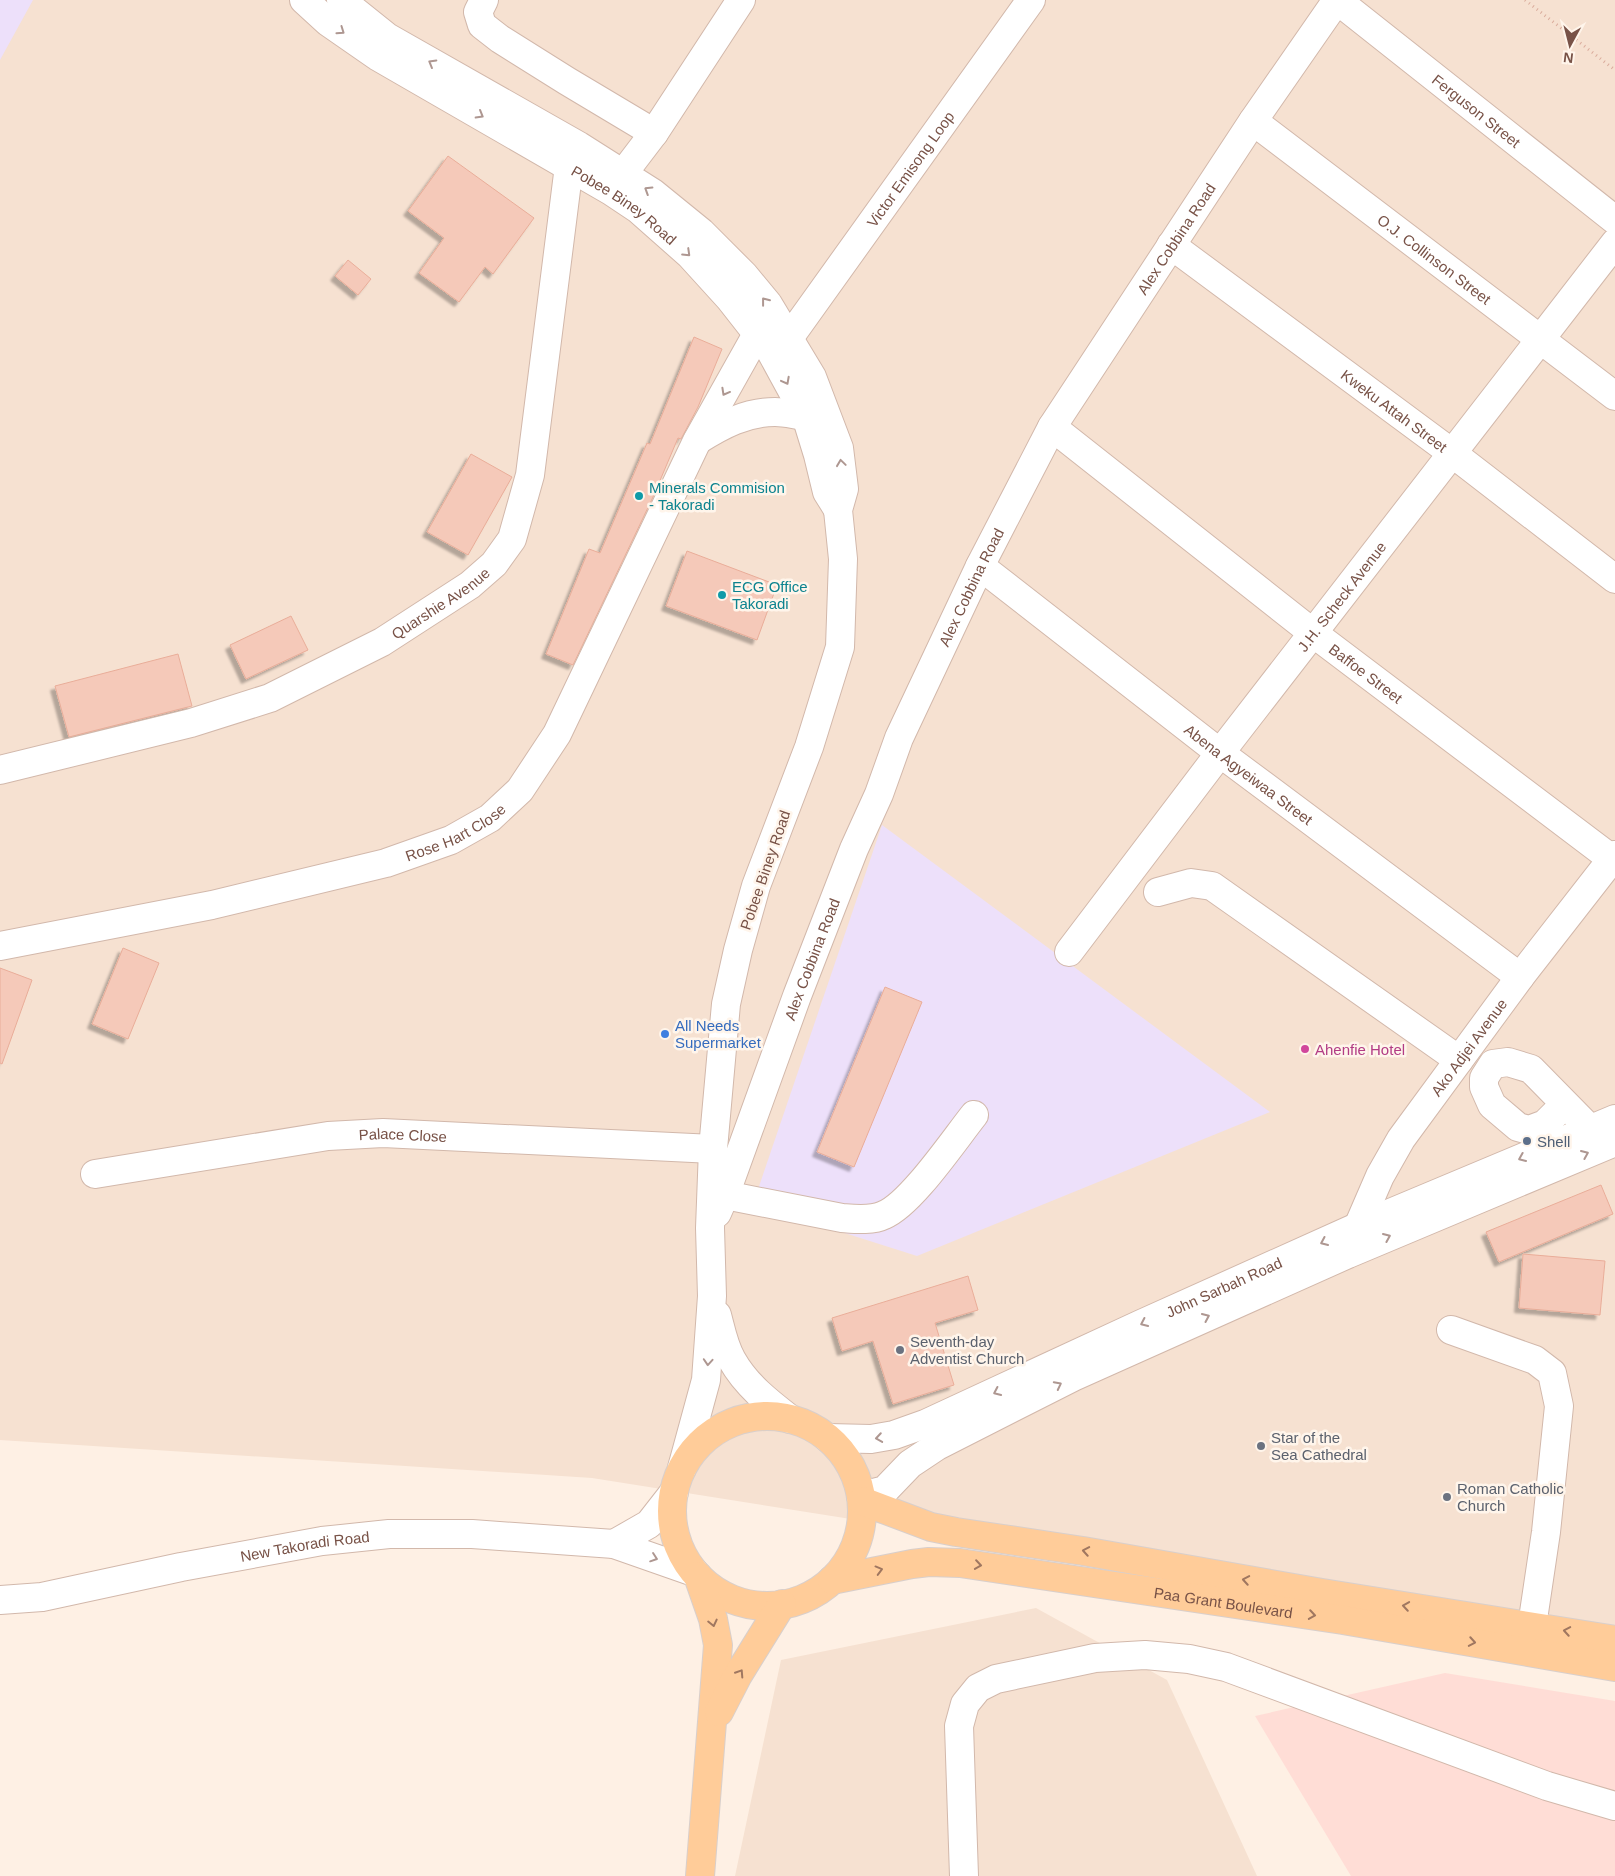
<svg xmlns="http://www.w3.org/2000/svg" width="1615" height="1876" font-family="Helvetica,sans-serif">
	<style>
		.residential { fill: #f6e1d1 }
		.commercial { fill: #ffddd6 }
		.education { fill: #ede0fa }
		.building { fill: #f5c9b9; stroke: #e9ad99; filter: url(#shadow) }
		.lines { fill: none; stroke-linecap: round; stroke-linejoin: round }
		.minor-casing { stroke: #d2b8ab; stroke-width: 30 }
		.major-casing { stroke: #d9cfcb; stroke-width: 30 }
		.path { stroke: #daac9c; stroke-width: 3; stroke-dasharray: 1 4; stroke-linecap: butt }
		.minor { stroke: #fff; stroke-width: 28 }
		.major { stroke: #fc9; stroke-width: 28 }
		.oneway { stroke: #ae9791 }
		.oneway2 { stroke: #a07760 }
		.culture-dot { fill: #0f9aa8; stroke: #fff5eb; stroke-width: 2 }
		.shop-dot { fill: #3f7fe0; stroke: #fff5eb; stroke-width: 2 }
		.hotel-dot { fill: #d1479c; stroke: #fff5eb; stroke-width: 2 }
		.service-dot { fill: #5c6f8a; stroke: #fff5eb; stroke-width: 2 }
		.worship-dot { fill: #6b7280; stroke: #fff5eb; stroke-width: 2 }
		.labels { text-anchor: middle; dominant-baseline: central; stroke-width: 5; stroke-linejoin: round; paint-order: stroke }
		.street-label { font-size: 15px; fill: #785247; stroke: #fff5eb }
		.culture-label { font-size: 15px; fill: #0d838f; stroke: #fff5eb; text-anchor: start }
		.shop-label { font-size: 15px; fill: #366cbe; stroke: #fff5eb; text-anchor: start }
		.hotel-label { font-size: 15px; fill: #b23c85; stroke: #fff5eb; text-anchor: start }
		.service-label { font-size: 15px; fill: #4e5e75; stroke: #fff5eb; text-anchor: start }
		.worship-label { font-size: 15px; fill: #5b616d; stroke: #fff5eb; text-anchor: start }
	</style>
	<defs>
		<filter id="shadow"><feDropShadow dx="-4.5" dy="4.5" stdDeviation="1" flood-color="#0004"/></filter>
	</defs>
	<rect width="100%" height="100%" fill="#fef0e4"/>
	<g class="residential">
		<path d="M0,0h1615v1640l-1023,-162 -592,-38z"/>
		<path d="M1036,1608l131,72 90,196h-522l46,-216z"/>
	</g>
	<path class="commercial" d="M1445,1673l170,28v175h-264l-96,-160z"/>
	<g class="education">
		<path d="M0,0h33l-33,60z"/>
		<path d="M882,825l388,287 -353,144 -164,-52z"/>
	</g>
	<g class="building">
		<path d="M448,156l86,62 -41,56 -8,-7 -26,35 -40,-29 25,-35 -36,-27z"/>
		<path d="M348,260l23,19 -13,16 -23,-19z"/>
		<path d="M694,337l28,12 -24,58 -17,32 -3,-1 -25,59 -80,168 -27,-11 43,-105 11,4 47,-110 3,1z"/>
		<path d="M471,454l41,23 -44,78 -41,-23z"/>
		<path d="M687,551l90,34 -20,55 -91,-34z"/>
		<path d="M291,616l17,34 -62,29 -16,-34z"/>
		<path d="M178,654l14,52 -123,31 -14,-51z"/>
		<path d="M123,948l36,15 -31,76 -36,-15z"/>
		<path d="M0,968l32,12 -30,84 -2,-1z"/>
		<path d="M885,987l37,15 -68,165 -37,-15z"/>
		<path d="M1601,1185l12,29 -114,48 -13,-30z"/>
		<path d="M1523,1254l82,7 -5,54 -81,-7z"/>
		<path d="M968,1276l10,34 -43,13 19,62 -61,19 -20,-63 -31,10 -10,-33z"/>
	</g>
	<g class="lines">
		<g class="minor-casing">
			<g id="minor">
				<path id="s1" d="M304,0l24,22 49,34 234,135 27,18 52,46 40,44 40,51 36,66 12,39 9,37 10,16"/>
				<path d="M341,0l46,37 192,109 74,47 48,39 43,43 24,29 44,73 27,71 5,41 -6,21 5,49 -3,88 -31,100 -53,139 -18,64 -12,54 -13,145 -3,79 2,68 -6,84 -24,88"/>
				<path d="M484,0l-6,12 4,13 18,14 67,42 87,52"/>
				<path id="s2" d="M1337,0l278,220"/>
				<path id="s3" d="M1253,121l362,275"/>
				<path d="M622,175l32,-42 87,-133"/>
				<path id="s4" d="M1171,245l281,208 163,126"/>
				<path id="s5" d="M789,338l242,-338"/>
				<path id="s6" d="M1052,427l261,206 299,226"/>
				<path d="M698,440c24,-15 48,-28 77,-28 10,0 21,3 31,4"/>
				<path id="s7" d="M980,566l240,187 300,224"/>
				<path id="s8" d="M0,770l191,-47 79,-25 112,-56 88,-57 24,-21 18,-25 18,-64 39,-309"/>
				<path d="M1158,892l33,-9 21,3 247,174"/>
				<path id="s9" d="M0,946l212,-41 174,-42 65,-23 39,-22 30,-28 37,-56 140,-293 60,-107"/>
				<path id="s10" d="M1069,952l151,-199 395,-510"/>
				<path d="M1565,1104l-20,20 -16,6 -11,-3 -26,-22 -8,-18v-9l9,-14 15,-2 23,7 59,60"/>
				<path id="s11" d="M95,1174l233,-38 55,-3 330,16"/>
				<path d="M725,1195l117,23c13,1 30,3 42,-3 27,-11 70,-75 90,-100"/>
				<path id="s12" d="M717,1213l8,-18 72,-199 57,-147 25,-55 20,-56 81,-172 72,-139 201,-306 84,-121"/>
				<path id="s13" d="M1354,1236l26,-60 21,-37 119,-162 95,-122"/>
				<path d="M717,1315c4,15 7,32 15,45 14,25 36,42 58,59"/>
				<path d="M1451,1330l84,30 17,13 7,33 -13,126 -14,94"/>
				<path id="s14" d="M828,1438l43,1 23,-4 31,-11 216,-100 216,-97 258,-108"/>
				<path d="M861,1496l24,-6 25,-26 27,-18 136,-69 275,-123 267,-112"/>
				<path d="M614,1544l35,-20 25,-32"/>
				<path id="s15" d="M0,1600l42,-3 139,-30 141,-26 67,-7h83l142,10 80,28"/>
				<path d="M964,1876l-5,-150 6,-22 13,-16 18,-9 99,-21 50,-3 44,4 37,8 321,119 68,20"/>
			</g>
		</g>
		<g class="major-casing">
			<g id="major">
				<circle cx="767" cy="1511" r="95"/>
				<path d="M862,1501l69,26 25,5 127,19 239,42 293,47"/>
				<path d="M698,1576l15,43 5,26 -18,231"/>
				<path id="s16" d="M832,1580l80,-16 17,-2 31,1 383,57 272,47"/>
				<path d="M719,1712l19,-37 44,-71"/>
			</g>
		</g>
		<path class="path" d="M1525,0l90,70"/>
		<use href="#minor" class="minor"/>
		<use href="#major" class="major"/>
	</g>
	<defs><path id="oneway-chevron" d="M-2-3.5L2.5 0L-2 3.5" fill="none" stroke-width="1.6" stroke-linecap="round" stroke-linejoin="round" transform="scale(1.25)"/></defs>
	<g class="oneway">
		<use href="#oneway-chevron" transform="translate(341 31) rotate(35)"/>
		<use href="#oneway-chevron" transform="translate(432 63) rotate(-150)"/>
		<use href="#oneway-chevron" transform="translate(480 115) rotate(30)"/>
		<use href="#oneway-chevron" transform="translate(648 190) rotate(-148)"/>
		<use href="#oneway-chevron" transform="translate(687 253) rotate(44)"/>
		<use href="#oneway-chevron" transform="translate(765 301) rotate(-128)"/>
		<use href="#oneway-chevron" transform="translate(786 381) rotate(62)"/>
		<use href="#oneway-chevron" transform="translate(725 392) rotate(119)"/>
		<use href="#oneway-chevron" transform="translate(841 463) rotate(-98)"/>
		<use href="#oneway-chevron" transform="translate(1585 1154) rotate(-23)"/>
		<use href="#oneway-chevron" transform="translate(1522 1158) rotate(157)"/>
		<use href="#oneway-chevron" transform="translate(1387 1237) rotate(-23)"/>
		<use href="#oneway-chevron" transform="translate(1324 1242) rotate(156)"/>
		<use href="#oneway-chevron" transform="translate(1206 1317) rotate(-24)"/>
		<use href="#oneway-chevron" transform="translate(1144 1323) rotate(155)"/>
		<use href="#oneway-chevron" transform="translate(708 1362) rotate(94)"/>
		<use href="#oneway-chevron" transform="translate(1058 1385) rotate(-27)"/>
		<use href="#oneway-chevron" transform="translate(997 1392) rotate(155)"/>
		<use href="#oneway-chevron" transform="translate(879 1438) rotate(171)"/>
		<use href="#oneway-chevron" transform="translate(654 1558) rotate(19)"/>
	</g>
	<g class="oneway2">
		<use href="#oneway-chevron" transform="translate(1086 1551) rotate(-170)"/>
		<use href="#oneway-chevron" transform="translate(978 1565) rotate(8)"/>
		<use href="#oneway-chevron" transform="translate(879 1570) rotate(-15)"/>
		<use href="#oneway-chevron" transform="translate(1246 1580) rotate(-170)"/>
		<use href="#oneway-chevron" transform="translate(1406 1606) rotate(-171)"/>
		<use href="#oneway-chevron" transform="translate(1312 1615) rotate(9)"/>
		<use href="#oneway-chevron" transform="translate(713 1623) rotate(77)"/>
		<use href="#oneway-chevron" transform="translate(1567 1631) rotate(-170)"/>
		<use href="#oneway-chevron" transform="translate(1472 1642) rotate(10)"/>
		<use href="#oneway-chevron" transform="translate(740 1673) rotate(-57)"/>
	</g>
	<g class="culture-dot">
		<circle cx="639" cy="496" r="5"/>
		<circle cx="722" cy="595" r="5"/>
	</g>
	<circle class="shop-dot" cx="665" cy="1034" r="5"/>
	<circle class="hotel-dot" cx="1305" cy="1049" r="5"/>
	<circle class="service-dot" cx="1527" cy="1141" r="5"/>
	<g class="worship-dot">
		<circle cx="900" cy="1350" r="5"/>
		<circle cx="1261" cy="1446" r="5"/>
		<circle cx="1447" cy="1497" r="5"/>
	</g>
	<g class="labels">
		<g class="street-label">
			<text stroke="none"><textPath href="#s2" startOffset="178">Ferguson Street</textPath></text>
			<text stroke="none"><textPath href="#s5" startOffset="208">Victor Emisong Loop</textPath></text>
			<text stroke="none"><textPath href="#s1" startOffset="381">Pobee Biney Road</textPath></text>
			<text stroke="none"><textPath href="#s12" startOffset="1081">Alex Cobbina Road</textPath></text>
			<text stroke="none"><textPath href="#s3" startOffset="228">O.J. Collinson Street</textPath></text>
			<text stroke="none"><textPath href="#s4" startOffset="278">Kweku Attah Street</textPath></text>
			<text stroke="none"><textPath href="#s12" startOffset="676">Alex Cobbina Road</textPath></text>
			<text stroke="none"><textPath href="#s10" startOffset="448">J.H. Scheck Avenue</textPath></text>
			<text stroke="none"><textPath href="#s8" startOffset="475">Quarshie Avenue</textPath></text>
			<text stroke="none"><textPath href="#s6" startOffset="399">Baffoe Street</textPath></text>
			<text stroke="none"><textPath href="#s7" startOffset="340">Abena Agyeiwaa Street</textPath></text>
			<text stroke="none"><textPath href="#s9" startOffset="471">Rose Hart Close</textPath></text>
			<text transform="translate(765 870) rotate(-71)">Pobee Biney Road</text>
			<text stroke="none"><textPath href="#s12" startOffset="271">Alex Cobbina Road</textPath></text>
			<text stroke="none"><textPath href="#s13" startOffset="222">Ako Adjei Avenue</textPath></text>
			<text stroke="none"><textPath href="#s11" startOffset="311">Palace Close</textPath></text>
			<text stroke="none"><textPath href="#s14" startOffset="428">John Sarbah Road</textPath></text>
			<text stroke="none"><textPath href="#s15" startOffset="310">New Takoradi Road</textPath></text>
			<text stroke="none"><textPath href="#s16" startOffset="396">Paa Grant Boulevard</textPath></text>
		</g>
		<g class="culture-label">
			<text x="649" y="487">Minerals Commision<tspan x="649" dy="17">- Takoradi</tspan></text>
			<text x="732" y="586">ECG Office<tspan x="732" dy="17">Takoradi</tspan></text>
		</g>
		<g class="shop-label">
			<text x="675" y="1025">All Needs<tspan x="675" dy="17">Supermarket</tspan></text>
		</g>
		<g class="hotel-label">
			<text x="1315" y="1049">Ahenfie Hotel</text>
		</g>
		<g class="service-label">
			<text x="1537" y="1141">Shell</text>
		</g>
		<g class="worship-label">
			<text x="910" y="1341">Seventh-day<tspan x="910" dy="17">Adventist Church</tspan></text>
			<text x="1271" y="1437">Star of the<tspan x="1271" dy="17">Sea Cathedral</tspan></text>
			<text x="1457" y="1488">Roman Catholic<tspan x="1457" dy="17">Church</tspan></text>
		</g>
	</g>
	<g transform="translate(1570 45) rotate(187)" stroke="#fff5eb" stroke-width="4" paint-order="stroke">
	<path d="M0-4L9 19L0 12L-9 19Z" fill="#785247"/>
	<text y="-8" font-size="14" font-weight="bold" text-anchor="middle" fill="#785247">N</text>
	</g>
</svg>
